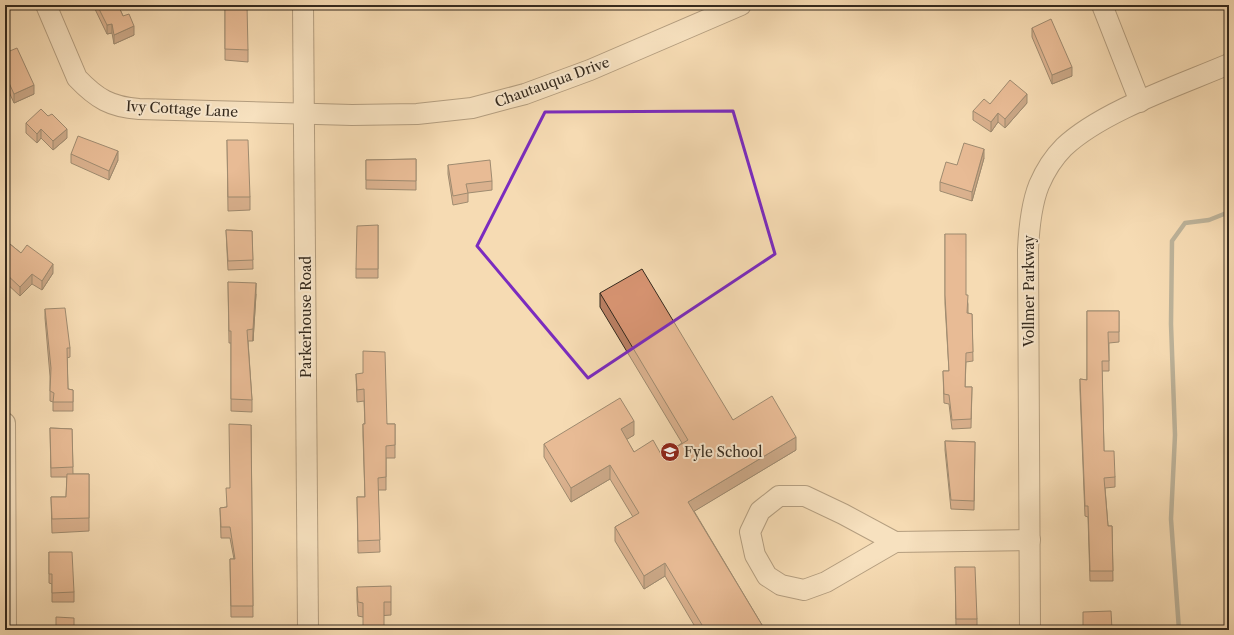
<svg xmlns="http://www.w3.org/2000/svg" width="1234" height="635" font-family="'Libre Caslon Text',serif">
	<style>
		.lines { fill: none; stroke-linecap: round; stroke-linejoin: round }
		.stream { stroke: #76807a; stroke-width: 4.5 }
		.minor-casing { stroke: #655643; stroke-width: 22 }
		.minor { stroke: #f9e8ce; stroke-width: 20 }
		.wall { fill: #b97f62; stroke: #352a1e }
		.shaded-wall { fill: #966850; stroke: #352a1e }
		.building { fill: #d79472; stroke: #352a1e }
		.marked { fill: none; stroke: #7b2cbf; stroke-width: 3; stroke-linejoin: round }
		.labels { text-anchor: middle; dominant-baseline: central; stroke-width: 4; stroke-linejoin: round; paint-order: stroke }
		.street-label { font-size: 14px; fill: #352a1e; stroke: #f9e8ce }
		.poi-label { font-size: 14px; fill: #352a1e; stroke: #f9e8ce; text-anchor: start }
	</style>
	<rect width="100%" height="100%" fill="#f6dbb3"/>
	<filter id="stains"><feTurbulence type="fractalNoise" baseFrequency=".005" numOctaves="4"/><feColorMatrix values="0 0 0 0 .2 0 0 0 0 .09 0 0 0 0 .02 0 0 0 .5 -.17"/></filter>
	<radialGradient id="worn" r=".72"><stop offset=".6" stop-color="#630" stop-opacity="0"/><stop offset="1" stop-color="#630" stop-opacity=".3"/></radialGradient>
	<g class="lines">
		<path class="stream" d="M1179,630l-8,-111 4,-84 -4,-111 1,-83 13,-18 24,-3 20,-8"/>
		<g class="minor-casing">
			<g id="minor">
				<path d="M46,5l31,73c20,21 34,29 62,31l213,6 65,-1 55,-6 53,-14 65,-24 151,-65"/>
				<path d="M303,5l5,625"/>
				<path d="M1102,5l38,97"/>
				<path d="M5,423l1,207"/>
				<path d="M895,542l-69,40 -22,8 -23,-5 -14,-9 -12,-21 -5,-23 10,-21 19,-15h26l38,18 52,28 135,-2"/>
				<path d="M1030,630l-2,-380c1,-22 3,-45 11,-65 6,-14 15,-28 25,-38 38,-36 116,-62 165,-83"/>
			</g>
		</g>
		<use href="#minor" class="minor"/>
	</g>
	<g class="wall">
		<path d="M93,5h25l5,11 11,19 -20,9 -2,-11 -5,1z"/>
		<path d="M225,5l23,45v12l-23,-2z"/>
		<path d="M1032,28l40,48 -20,8 -20,-47z"/>
		<path d="M5,53l29,41 -20,9 -9,-20z"/>
		<path d="M1027,103l-22,25 -7,-6 -7,10 -18,-12v-9l17,-7z"/>
		<path d="M26,123l41,15 -14,12 -12,-12 -4,5 -11,-10z"/>
		<path d="M227,140l23,57v13l-22,1z"/>
		<path d="M71,154l47,6 -9,20 -38,-17z"/>
		<path d="M984,158l-12,43 -32,-10v-9l17,-17z"/>
		<path d="M416,159v31l-50,-1v-29z"/>
		<path d="M448,165l44,16v9l-24,3v9l-15,3 -5,-31z"/>
		<path d="M378,225v53h-22v-9z"/>
		<path d="M226,230l26,1 1,38 -25,1z"/>
		<path d="M945,234l21,61 2,9v9l4,1 1,47 -7,1 -1,25h7l-1,41 -19,1 -3,-25 -5,-1 -1,-32h6l-4,-67z"/>
		<path d="M5,240l16,13 32,20 -11,17 -10,-6 -12,12 -15,-14z"/>
		<path d="M228,282l28,12 -3,47h-5l4,59v12l-21,-1v-68h-2z"/>
		<path d="M600,293l133,127 63,30 -102,61 71,119h-68l-32,-54 -21,13 -29,-48v-14l18,-10 -23,-38 -39,23 -27,-45v-13l90,-9 -8,4 8,13 28,4 20,-13 -82,-136z"/>
		<path d="M45,309l25,39v9l-3,1 1,31 5,1v21h-20v-9l-3,-1v-25l-5,-58z"/>
		<path d="M1087,311h32v31l-10,1v28h-7l2,80 11,26v10l-10,1 3,38h4l1,55h-23l-2,-64 -3,-1 -5,-126v-11l7,1z"/>
		<path d="M356,374l31,50h8v34h-9v32h-8l2,62 -22,1 -1,-56h8l-2,-61v-12h2l-1,-23 -7,1z"/>
		<path d="M251,425l2,192h-22l-1,-58h4l-4,-21h-9l-1,-30 7,-1 3,-19z"/>
		<path d="M50,428l22,1 1,45h16v57l-37,2 -1,-36h15l1,-20h-16z"/>
		<path d="M945,441l30,1 -1,68 -23,-1 -6,-59z"/>
		<path d="M49,552l25,40v10h-22v-18l-3,-1z"/>
		<path d="M955,567l22,52v9h-21z"/>
		<path d="M357,587l34,15v13l-28,2 -5,-1 -1,-16z"/>
	</g>
	<g class="shaded-wall">
		<path d="M112,24v9l-5,1v-9z"/>
		<path d="M134,26v9l-20,9v-9z"/>
		<path d="M1072,67v9l-20,8v-9z"/>
		<path d="M34,85v9l-20,9v-9z"/>
		<path d="M1027,94v9l-22,25v-9z"/>
		<path d="M998,113v9l-7,10v-10z"/>
		<path d="M41,129v9l-4,5v-9z"/>
		<path d="M67,129v9l-14,12v-9z"/>
		<path d="M984,149v9l-12,43v-9z"/>
		<path d="M118,151v9l-9,20v-9z"/>
		<path d="M53,264v9l-11,17v-9z"/>
		<path d="M32,274v10l-12,12v-9z"/>
		<path d="M256,283v11l-3,47v-12z"/>
		<path d="M634,421v14l-13,8v-14z"/>
		<path d="M796,437v13l-108,65v-13z"/>
		<path d="M610,465v14l-39,23v-14z"/>
		<path d="M665,563v13l-21,13v-13z"/>
	</g>
	<g class="building">
		<path d="M97,5h21l5,11 6,-2 5,12 -20,9 -2,-11 -5,1z"/>
		<path d="M225,5h22l1,45 -23,-1z"/>
		<path d="M1051,19l21,48 -20,8 -20,-47z"/>
		<path d="M17,48l17,37 -20,9 -9,-20v-21z"/>
		<path d="M1010,80l17,14 -22,25 -7,-6 -7,9 -18,-11 11,-12 6,5z"/>
		<path d="M41,109l7,7 4,-2 15,15 -14,12 -12,-12 -4,5 -11,-11z"/>
		<path d="M78,136l40,15 -9,20 -38,-17z"/>
		<path d="M227,140h21l2,57h-22z"/>
		<path d="M964,143l20,6 -12,43 -32,-10 6,-20 11,3z"/>
		<path d="M416,159v22l-50,-1v-20z"/>
		<path d="M490,160l2,21 -26,3 2,9 -15,3 -5,-31z"/>
		<path d="M378,225v44h-22l1,-43z"/>
		<path d="M226,230l26,1 1,29 -25,1z"/>
		<path d="M945,234h21v61h2l-1,18 5,1 1,38 -7,1 -1,34h7l-1,32 -19,1 -3,-25 -5,-1 -1,-23h6l-4,-76z"/>
		<path d="M5,240l16,13 6,-8 26,19 -11,17 -10,-7 -12,13 -15,-14z"/>
		<path d="M642,269l91,151 39,-24 24,41 -108,65 77,128h-60l-40,-67 -21,13 -29,-49 24,-14 -29,-48 -39,23 -27,-44 76,-46 14,23 -13,8 13,23 19,-12 9,16 26,-16 -88,-147z"/>
		<path d="M228,282l28,1 -3,46 -6,1 5,70 -21,-1v-68h-2z"/>
		<path d="M65,308l5,40h-3l1,41 5,1v12h-20l1,-9 -4,-2 1,-23 -6,-59z"/>
		<path d="M1087,311h32v21h-11l1,29h-7l2,90h10l1,26 -11,1 4,48h4l1,45h-23l-2,-65h-3l-5,-127 7,1z"/>
		<path d="M363,351l22,1 2,72h8v21l-9,1v31l-8,1 2,62 -22,1 -1,-44h8l-2,-73h2l-1,-35 -7,1 -1,-16 7,-1z"/>
		<path d="M229,424l22,1 2,181h-22l-1,-47h5l-5,-32h-9l-1,-19 7,-1 -1,-19h4z"/>
		<path d="M50,428l22,1 1,38 -22,1z"/>
		<path d="M945,441l30,1 -1,59 -23,-1z"/>
		<path d="M67,474h22v44l-37,1 -1,-22h15z"/>
		<path d="M49,552h23l2,40 -22,1v-19h-3z"/>
		<path d="M955,567h20l2,52h-21z"/>
		<path d="M391,586v16h-7v28h-21v-27l-5,-1 -1,-15z"/>
		<path d="M1111,611l1,19h-29v-18z"/>
		<path d="M56,617l18,1v12h-18z"/>
		<rect x="231" y="627" width="23" height="3"/>
	</g>
	<path d="M0 0H1234V635H0ZM733,111l42,143 -187,124 -111,-132 68,-134z" fill="#f6dbb3" fill-opacity=".55" fill-rule="evenodd"/>
	<path class="marked" d="M733,111l42,143 -187,124 -111,-132 68,-134z"/>
	<defs>
		<g id="school-disc" transform="scale(1)"><circle r="9.5" fill="#8f2418" stroke="#f9e8ce"/><path d="M0-5L7-2L0 1L-7-2ZM-4 1L0 2.5L4 1V4Q0 6-4 4Z" fill="#fff"/></g>
	</defs>
	<g fill-rule="evenodd">
		<use href="#school-disc" x="670" y="452"/>
	</g>
	<g class="labels">
		<g class="street-label">
			<text transform="translate(552 82) rotate(-20)">Chautauqua Drive</text>
			<text transform="translate(182 109) rotate(3)">Ivy Cottage Lane</text>
			<text transform="translate(1029 291) rotate(-90)">Vollmer Parkway</text>
			<text transform="translate(306 317) rotate(-90)">Parkerhouse Road</text>
		</g>
		<g class="poi-label">
			<text x="684" y="452">Fyle School</text>
		</g>
	</g>
	<rect width="1234" height="635" fill="none" stroke="#f6dbb3" stroke-width="20"/>
	<rect x="6" y="6" width="1222" height="623" fill="none" stroke="#352a1e" stroke-width="2"/>
	<rect x="10" y="10" width="1214" height="615" fill="none" stroke="#352a1e"/>
	<rect width="100%" height="100%" filter="url(#stains)"/>
	<rect width="100%" height="100%" fill="url(#worn)"/>
</svg>
